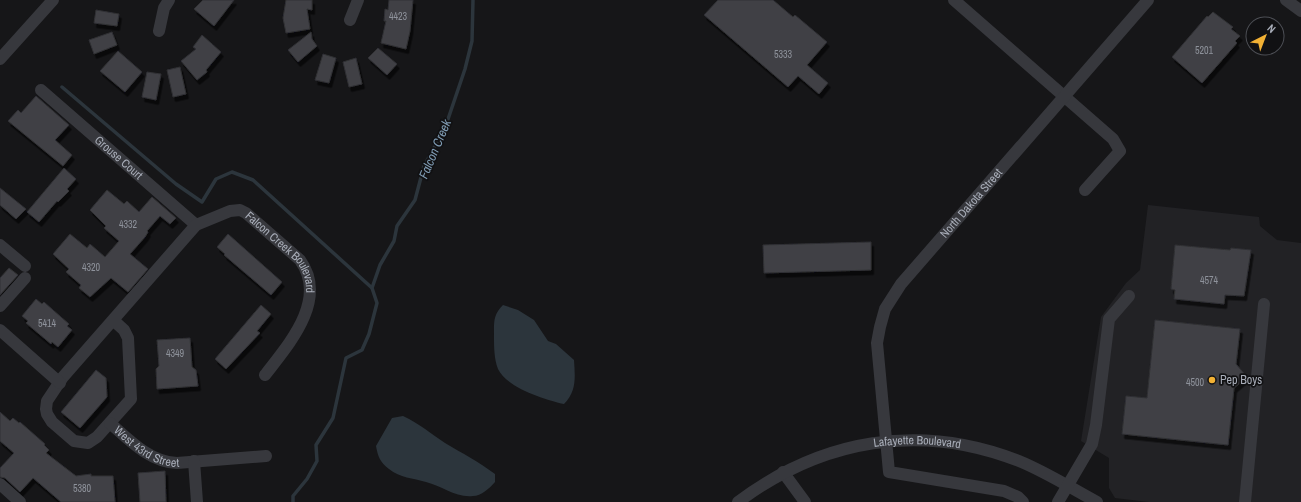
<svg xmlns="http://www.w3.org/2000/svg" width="1301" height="502" font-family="'Archivo Narrow',sans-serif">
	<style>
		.built { fill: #222225 }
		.water { fill: #2c353c }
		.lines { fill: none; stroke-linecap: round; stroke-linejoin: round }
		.stream { stroke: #2c353c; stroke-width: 3.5 }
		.building { fill: #404145; stroke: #303034; filter: url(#shadow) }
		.minor { stroke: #37383d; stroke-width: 12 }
		.poi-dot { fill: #f2b134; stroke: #111113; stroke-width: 1.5 }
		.labels { text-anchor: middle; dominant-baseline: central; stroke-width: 3.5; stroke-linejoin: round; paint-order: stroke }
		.number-label { font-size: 10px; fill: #8e929b }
		.street-label { font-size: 12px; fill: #a8adb8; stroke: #111113 }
		.poi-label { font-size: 12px; fill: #a8adb8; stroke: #111113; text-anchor: start }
		.water-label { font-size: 13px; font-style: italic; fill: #7f9bb3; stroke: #111113 }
	</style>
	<defs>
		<filter id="shadow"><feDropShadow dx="2.5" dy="4.5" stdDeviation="0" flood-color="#0009"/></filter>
	</defs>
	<rect width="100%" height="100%" fill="#161618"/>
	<path class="built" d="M1148,205l111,12 1,9 17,14 24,3v259h-152l-34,-4 -6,-10v-30l-28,-17 20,-124 25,-34 14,-13z"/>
	<g class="water">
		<path d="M503,305l15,5 16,10 14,21 8,3 18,16c1,17 3,31 -10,44 -18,-4 -57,-16 -66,-35 -4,-10 -4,-23 -4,-33 0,-14 -1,-21 9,-31z"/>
		<path d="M403,416c17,8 27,17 42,27 17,10 34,19 50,31v8c-5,6 -14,14 -22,14 -17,2 -31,-10 -47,-14 -13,-4 -26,-4 -37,-13 -9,-7 -11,-12 -13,-23l16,-28z"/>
	</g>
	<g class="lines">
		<g class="stream">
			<path d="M62,87l114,97 26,18 14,-23 16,-7 21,8 119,108"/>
			<path d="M293,502v-6l14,-17 10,-18 -1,-16 17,-27 13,-60 16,-8 7,-16 8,-31 -5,-15 8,-23 14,-24 3,-15 18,-26 9,-34 21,-38 20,-59 7,-28 1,-41"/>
		</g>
	</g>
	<g class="building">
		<path d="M203,0h31l-20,26 -20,-17z"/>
		<path d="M286,0h26v10l-5,-1 3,20 -24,4 -3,-15z"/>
		<path d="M389,0h24l-3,31 -4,18 -25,-6 5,-22h-2l1,-12 3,1z"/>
		<path d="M718,0h55l20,17 2,-2 32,27 -20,23 21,18 -9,11 -21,-18 -10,11 -84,-72z"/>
		<path d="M96,10l23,4 -2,12 -23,-3z"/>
		<path d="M1213,12l20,15 -2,2 9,7 -5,5 2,2 -35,40 -30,-26 35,-41 1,1z"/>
		<path d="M112,32l5,13 -23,9 -5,-14z"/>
		<path d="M311,32l1,7 5,7 -19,16 -10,-12z"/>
		<path d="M202,35l19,17 -15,18 1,2 -10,8 -16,-19 15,-12 -3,-2z"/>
		<path d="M378,48l19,16 -10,11 -19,-17z"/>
		<path d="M118,51l24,21 -17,20 -25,-21z"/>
		<path d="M323,54l13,4 -7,25 -14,-3z"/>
		<path d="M356,58l6,26 -13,3 -6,-25z"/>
		<path d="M180,67l6,27 -13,3 -6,-27z"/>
		<path d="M147,72l14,2 -5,26 -14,-3z"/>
		<path d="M36,96l33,29 -14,15 17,15 -9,11 -55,-45 10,-11 3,3z"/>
		<path d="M64,168l12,11 -9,10 2,2 -11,11 -1,-1 -18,21 -12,-10z"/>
		<path d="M0,188l26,21 -10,10 -16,-14z"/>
		<path d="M107,190l17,14 3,-3 12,11 13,-15 24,21 -6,6 -10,-8 -13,15 1,1 -3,5 -15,17 18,15 -20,23 -17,-14 -21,19 -11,-9 2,-3 -15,-13 3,-3 -16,-15 17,-20 17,14 3,-4 15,13 14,-16 -15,-13 2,-2 -16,-16z"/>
		<path d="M228,234l54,48 -11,13 -47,-40 1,-1 -8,-7z"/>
		<path d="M871,242v28l-107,3 -1,-28z"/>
		<path d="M1175,245l55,5 1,-2 20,2 -7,46 -19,-1 -1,9 -50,-5 1,-9 -4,-1z"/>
		<path d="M9,268l9,7 -18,20v-17z"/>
		<path d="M36,299l6,5 2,-2 9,8 16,14 -2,2 5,4 -14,17 -6,-5 -1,2 -25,-21 2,-2 -6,-5z"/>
		<path d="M261,305l10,9 -14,17 3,2 -34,36 -11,-10z"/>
		<path d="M1155,320l85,9 -4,35 11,13 -13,11 -6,57 -106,-11 4,-38 21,2z"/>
		<path d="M190,338l2,29 4,3 2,16 -41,3 -1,-20 3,-3 -2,-26z"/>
		<path d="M96,370l10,8 1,19 -27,31 -19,-16z"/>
		<path d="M0,412l10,9 3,-3 6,5 1,-1 25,22 -1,1 5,5 -3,3 30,23 15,-2v2h22l2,26h-54l-28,-24 -13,14 -15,-14 -5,-1v-9l14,-15 -14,-12z"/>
		<path d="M165,471l1,31h-26l-2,-29z"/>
	</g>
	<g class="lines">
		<g class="minor">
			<path d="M954,0l159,139 7,12 -35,39"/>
			<path d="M1286,0l15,11"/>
			<path d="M350,20l8,-20"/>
			<path d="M159,31l5,-23 5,-8"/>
			<path d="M0,59l53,-59"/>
			<path id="s1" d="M41,90l155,135"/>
			<path d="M0,245l25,21"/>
			<path d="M0,306l25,-28"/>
			<path id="s2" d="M113,320l11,10 4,8 3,61 -34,38 -9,6 -14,-2 -22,-19 -5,-8 -1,-5 1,-8 16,-24 133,-152 34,-14 10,-1 6,3 54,47c29,40 -12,85 -35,115"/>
			<path d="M0,330l60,53"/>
			<path id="s3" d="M110,423c19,17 40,39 67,40l89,-7"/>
			<path d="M194,461l3,41"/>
			<path d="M783,472l22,30"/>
			<path d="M0,484l20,18"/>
			<path id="s4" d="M738,502c84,-63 182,-80 281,-41 27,11 52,27 78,41"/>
			<path id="s5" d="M1023,502l-5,-5 -14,-6 -115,-19 -12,-129 3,-16 5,-18 16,-25 247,-284"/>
			<path d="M1058,502l34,-58 4,-19 13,-106 20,-23"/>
			<path d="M1245,502l19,-198"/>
		</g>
	</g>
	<circle class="poi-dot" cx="1212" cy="380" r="4"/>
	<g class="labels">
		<g class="number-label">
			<text x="398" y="16">4423</text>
			<text x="1204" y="50">5201</text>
			<text x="783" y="54">5333</text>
			<text x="128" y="224">4332</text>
			<text x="91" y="267">4320</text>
			<text x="1209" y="280">4574</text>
			<text x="47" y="323">5414</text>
			<text x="175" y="353">4349</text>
			<text x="1195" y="382">4500</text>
			<text x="82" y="488">5380</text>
		</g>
		<g class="street-label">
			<text stroke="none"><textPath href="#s1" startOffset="103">Grouse Court</textPath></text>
			<text stroke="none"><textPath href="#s5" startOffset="440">North Dakota Street</textPath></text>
			<text stroke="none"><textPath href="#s2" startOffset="551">Falcon Creek Boulevard</textPath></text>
			<text stroke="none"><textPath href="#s3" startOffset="45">West 43rd Street</textPath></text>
			<text stroke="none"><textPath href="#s4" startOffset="193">Lafayette Boulevard</textPath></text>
		</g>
		<g class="poi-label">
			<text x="1220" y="380">Pep Boys</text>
		</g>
		<g class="water-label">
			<text transform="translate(435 149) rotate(-67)">Falcon Creek</text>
		</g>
	</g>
	<g transform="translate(1265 36) rotate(42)"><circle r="19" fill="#111113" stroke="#4d4f55"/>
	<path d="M0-3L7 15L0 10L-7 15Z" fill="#f2b134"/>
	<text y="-6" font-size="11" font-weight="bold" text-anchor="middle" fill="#a8adb8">N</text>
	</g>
</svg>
